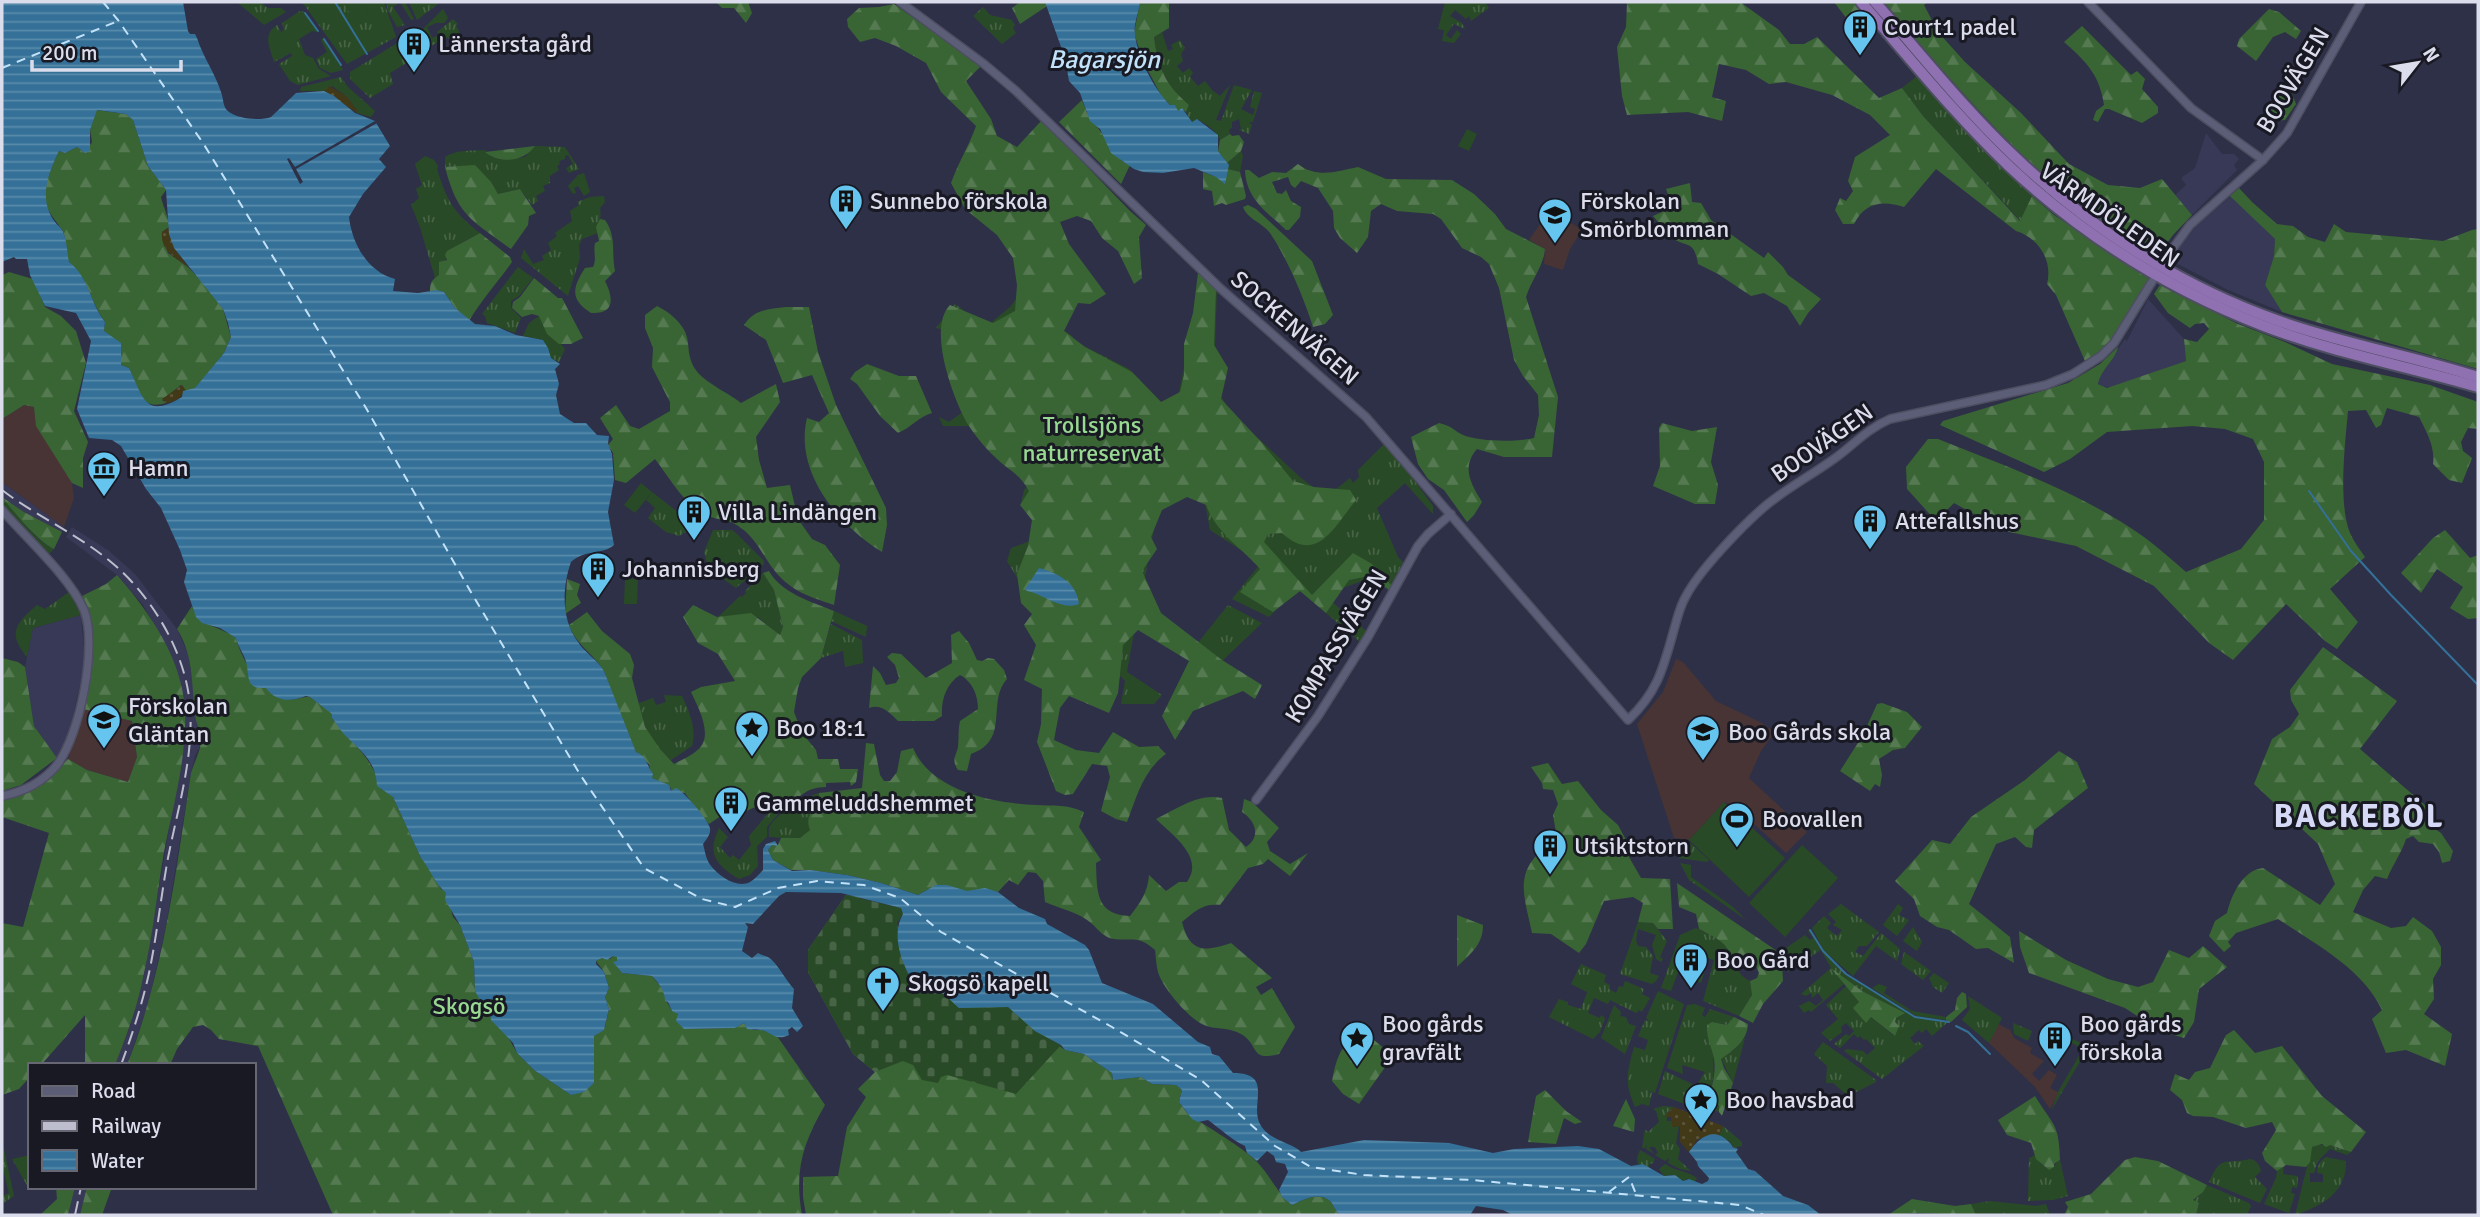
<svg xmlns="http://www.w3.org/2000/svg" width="2480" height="1217" font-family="Signika,sans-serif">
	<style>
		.built { fill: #373956 }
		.education { fill: #483434 }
		.grass { fill: url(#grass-tufts) }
		.forest { fill: url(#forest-firs) }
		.sand { fill: url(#sand-dots) }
		.cemetery { fill: url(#cemetery-stones) }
		.garden { fill: #294a26 }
		.water { fill: url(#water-rules); fill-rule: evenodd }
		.pier { fill: #2e3047 }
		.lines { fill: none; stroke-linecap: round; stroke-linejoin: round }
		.stream { stroke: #347098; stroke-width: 2 }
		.ferry { stroke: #c2e2fa; stroke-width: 2; stroke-dasharray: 9 7; stroke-linecap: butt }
		.tertiary-casing { stroke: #4e4e62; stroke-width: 10 }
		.motorway-casing { stroke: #4e4e62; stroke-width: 14 }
		.tertiary { stroke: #5c5e77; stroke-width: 7 }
		.motorway { stroke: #8f70b1; stroke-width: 10 }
		.rail { stroke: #bcbece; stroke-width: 2; stroke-dasharray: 14 7; stroke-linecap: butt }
		.labels { text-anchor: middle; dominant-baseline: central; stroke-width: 6; stroke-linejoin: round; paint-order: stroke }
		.poi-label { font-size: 24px; fill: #dbddec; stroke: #181923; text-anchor: start }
		.street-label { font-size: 24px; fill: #dbddec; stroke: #181923 }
		.park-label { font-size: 24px; fill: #98d991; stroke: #181923 }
		.water-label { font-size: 26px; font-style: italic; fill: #c2e2fa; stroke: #181923 }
		.district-label { font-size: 32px; font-weight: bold; letter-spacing: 2px; fill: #d5d9f6; stroke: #181923 }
	</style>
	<defs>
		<pattern id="grass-tufts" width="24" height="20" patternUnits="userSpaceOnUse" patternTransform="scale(1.75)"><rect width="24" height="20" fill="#294a26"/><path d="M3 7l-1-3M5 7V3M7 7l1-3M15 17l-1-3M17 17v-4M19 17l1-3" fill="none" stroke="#476446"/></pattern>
		<pattern id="forest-firs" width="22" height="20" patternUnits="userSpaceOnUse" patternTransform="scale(1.75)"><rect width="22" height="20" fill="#396434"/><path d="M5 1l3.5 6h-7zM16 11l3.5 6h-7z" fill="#557a52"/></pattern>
		<pattern id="sand-dots" width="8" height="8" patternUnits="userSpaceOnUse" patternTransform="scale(1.75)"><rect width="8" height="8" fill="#423919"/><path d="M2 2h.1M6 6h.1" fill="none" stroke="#5d553b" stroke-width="1.8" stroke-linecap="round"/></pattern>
		<pattern id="cemetery-stones" width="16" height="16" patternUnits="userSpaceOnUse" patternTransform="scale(1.75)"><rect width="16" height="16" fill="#294a26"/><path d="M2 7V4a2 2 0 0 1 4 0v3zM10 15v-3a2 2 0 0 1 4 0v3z" fill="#476446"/></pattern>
		<pattern id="water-rules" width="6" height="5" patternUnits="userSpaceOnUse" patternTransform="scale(1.75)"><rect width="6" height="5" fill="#347098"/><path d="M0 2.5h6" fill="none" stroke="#5a8bab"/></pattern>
	</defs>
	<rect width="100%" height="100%" fill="#2e3047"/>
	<g class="built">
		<path d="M2206,133l16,21h12l5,5 -5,6 3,5 -45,45 -17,-20 11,-10 -5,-7 14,-10z"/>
		<path d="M2231,196l44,43 -1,17 -9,29 17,27 -54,-22 -58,-30 26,-34z"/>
		<path d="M2148,299l36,40 2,22 -74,27 -10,-2 -4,-3 3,-10 24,-34 2,2z"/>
		<path d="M2,482l62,45 -2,5 -38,-20 -22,-15z"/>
		<path d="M72,527l36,23 27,24 42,55 11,25 6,33 3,35 4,11v11l-6,12 -4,17 -24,148 -18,81 -22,63h-12l14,-36 15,-56 38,-219 3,-45 -15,-55 -27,-49 -26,-30 -51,-38z"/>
		<path d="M81,615l4,47 -17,77 -11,19 -23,-32 -9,-59 8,-39z"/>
		<path d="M75,1187h12l-1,8 -6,20h-12z"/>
	</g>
	<g class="education">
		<path d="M1545,217l14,10 6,-8 17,11 -12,19 -7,21 -19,-6 1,-15 -16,-9z"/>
		<path d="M24,405l10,2 23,50 15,26 2,15 -10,29 -62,-45v-63z"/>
		<path d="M1676,659l7,3 33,39 44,21 15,10 -14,19 -12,27 58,54 -21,21 -52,-47 -10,-4 -35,38 -15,-2 -37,-114 26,-32z"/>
		<path d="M83,709l49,12 5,36 -9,25 -41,-12 -19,-11 14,-39z"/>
		<path d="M1998,1024l12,6 4,8 18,10 -2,5 14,8 -12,13 7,7 10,-11 8,5 -7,13 8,4 2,-1 -10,18 -15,-22 -46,-44z"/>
	</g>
	<g class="grass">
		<path d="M237,2h23l8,6h13l5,4 -22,13z"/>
		<path d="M302,2h82l12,35 -49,27z"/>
		<path d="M386,2h19l9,17 -3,1 -11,-18 -7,5 12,18 -8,2 -9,-16z"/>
		<path d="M409,2h29v2l-21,16z"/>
		<path d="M1445,2h40l4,6 -18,13 -2,-5 -3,3 -11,-9 -5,6 12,7 3,6 -11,-5 -8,11 5,4 6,-9 4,4 -7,9 -12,-2 2,-11 -6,-1z"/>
		<path d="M983,7l7,8 22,5 3,5 -2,3 3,5 -14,11 -29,-28z"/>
		<path d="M443,9l5,9 -4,5h-8l-9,4 5,11 7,-3 -2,-3 16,-13 5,5 -2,2 3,5 2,10 -9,5 -4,-9 -27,14 -2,-1 -3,-14z"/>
		<path d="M300,11l5,1 13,20 -6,-1 -13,8 6,16 8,3 6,11 12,7 -33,9 -8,-4 -11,-17 13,-8 -1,-3 -17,9c-4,-15 -12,-27 3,-37l4,7 3,-2 -2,-7z"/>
		<path d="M1162,32l6,19 5,-2 -2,-4 9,-5 5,8 -4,6 2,7 -6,5 6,7 6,-5 4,5 -3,4 8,9 7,-5 7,9 8,6 10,-11 -14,35 5,1 13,-36 18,5 -11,19 12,6 2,-6 -5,-2 4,-16 8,2 -9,29h-4l3,3 -3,9 -10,-4 2,-1 -2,-10 -7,3v6l-3,1 1,5 -10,6c-4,-10 -14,-16 -23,-21l-5,4 -6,-11 3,-7c-24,-21 -31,-38 -35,-68z"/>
		<path d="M323,38l19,30 1,2 -12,3 -11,-5 -4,-9 11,-7 -6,-12z"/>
		<path d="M399,42l9,20 -18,11 3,11 -23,14 -20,-19v-7z"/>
		<path d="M1917,76l76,83 39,37 -11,25 -98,-105 -21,-28z"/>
		<path d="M341,77l7,10 27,24 -4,6 -14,-4v-3l-11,-14 -14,-10 -8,5h-24l1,-4z"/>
		<path d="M535,146l30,1 14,22 -10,4 -3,-5 7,-4 -5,-9 -3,1v3l-6,2 1,3 -3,2 2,4 -9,6v7l-7,3 2,5 -9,5 2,5 -6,4 -12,-16 -22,5c-10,-18 -32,-29 -53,-27v-10c12,-8 28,-6 42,-7l-2,2c12,11 25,7 40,5z"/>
		<path d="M1241,151l2,5 -3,16 -12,-3 -1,-6z"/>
		<path d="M425,156l9,4 4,6 -1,3c10,32 16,43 43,64l-17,9 -21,21 -3,13 -4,2 -15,-51 -9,-22 8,-7 -3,-9 6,-4 -7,-21z"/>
		<path d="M584,173l6,19 -6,4 -6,-10 -4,2 2,5 -3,1 -5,-8 10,-11z"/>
		<path d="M604,196l1,6 -5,6c2,9 -2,16 -2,25l-16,6 -3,6 1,13 -12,38 -47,-38 3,-9 9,15 11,-4 -2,-4 9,-6 -3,-7 9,-7 -2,-3 17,-12 -2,-10 9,-6 -2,-3 13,-5z"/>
		<path d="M518,267l15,11 -14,18 -8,5v7l10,10 -6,15 -28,-10 -2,-7 -3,-2z"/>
		<path d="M1202,274l15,14 -2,58 8,15 -11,20 19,32 70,65 25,19 24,-19 3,5 6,-6 -1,-7 28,-28 47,64v8l-28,-31 -28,25 21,49 5,5 -13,26 -14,-12 -39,14 -7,10 36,31 -6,11 -60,-51 -14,9 -17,17 -37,-18 29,-36 -51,-33 -6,-33 -44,-1 -19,102 56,46 31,-39 34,18 -41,39 -85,-41 -9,51 35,23 -8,9h-33l4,-23 -34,-36 -49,-27 -35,-57 4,-13 38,-14 -28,-29 3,-15 3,-3 -3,-8 -30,-24 -25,-29h-26l-4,-9 10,5 38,-28 -14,-56 -37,-10 19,-24 31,23 24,-20 7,-9 55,38 4,6 53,27 39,40 9,-6z"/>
		<path d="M539,316l26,33 -6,13 -8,-4 -8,-18 -20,-4 6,-13z"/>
		<path d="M652,492l27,21 7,19 -7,4 -13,-4 -18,-14 7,-10 -9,-8z"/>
		<path d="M2,498c16,16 30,41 52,51l-4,4 -9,-1 -39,-46z"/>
		<path d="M713,530h19l4,3 28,28v3l-28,24 -24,-17h-10l5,-8 -3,-11z"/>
		<path d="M763,573l11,17 9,37 -3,9 -22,-19 -41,1 23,-22 2,1 4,-4 -1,-2z"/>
		<path d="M69,592l12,23 -48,13 -6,29c-20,-24 -11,-34 10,-52l8,4z"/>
		<path d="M834,611l33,15 -1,11 -35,-16z"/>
		<path d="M831,624l31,16 1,23 -18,4 -2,-16 -22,7z"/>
		<path d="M664,695l18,1c7,15 15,33 10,50l-21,14c-17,-15 -30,-33 -32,-57l14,-5 3,7 10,-3z"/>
		<path d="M819,793c-1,15 -4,41 -21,45 -9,2 -20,-1 -29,-1 0,-3 -1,-8 1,-11 6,-12 36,-30 49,-33z"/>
		<path d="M770,811l10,1 -13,15v10l-10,9 1,20 -8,9 -11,4c-22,-14 -33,-24 -20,-51l9,9 -8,10 10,11 3,-3 6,5 12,-15 -2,-9z"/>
		<path d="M1686,839l23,21 -2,2 -28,-4 -1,-9 5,-2 -2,-6z"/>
		<path d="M1680,863l11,2v12l42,30 13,13 -57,-40z"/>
		<path d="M1841,904l38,28 -12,14h-8l-4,6 8,4 18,-23 19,16 -3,12 -21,-15 -23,30 -29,-25 -12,-23 12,-12 7,7 -4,5 10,8 5,-6 -9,-5 3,-3 -8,-8z"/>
		<path d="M1898,904l5,4 -4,7 10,5 -12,16 -14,-11z"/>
		<path d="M1638,922l15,1 14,18 -7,16 3,2 -2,3 -5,-3 -4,-14 4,-10 -18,-6 -2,11 2,6 8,1 7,9 -3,17 9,3 -3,5 -4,3 -32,-10z"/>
		<path d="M1913,927l9,15 -5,9 -14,-10z"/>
		<path d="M1696,928c9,5 23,9 29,16 11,13 8,29 25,37l2,14 -13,21 -36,-15 11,-41 -28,-9 -15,40 -10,-3 19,-53z"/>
		<path d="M1809,930l12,20 25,25 70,42 32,5 -16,14 -6,-7 -4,4 -3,-3 -9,8 5,6 3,-3 6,5 -42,33 -38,-28 3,-2 16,2 4,4 8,-7 -9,-9 -2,1 -4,-4 -2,2 -4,-4 -14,14 -6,-4 12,-10 3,2 5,-5 -8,-8 -5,4 1,5 -12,9 -9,-8 17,-14 -12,-14 20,-19 14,17 6,19 5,-5 23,19 4,-10 -3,-4 1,-4 8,-5 -42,-22 -27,-19 9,12 -33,28 -2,-2 -5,3 -5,-7 10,-5 7,5 7,-6 -5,-7 -6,5 -1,-5 -5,3 -5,-2 30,-26 -10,-18 -34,22 -1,-24 19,-13 5,5 3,-2 -5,-7z"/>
		<path d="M1904,952l27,19 -8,9 -22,-16z"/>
		<path d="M1691,957l16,6 -6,20 -17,-7z"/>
		<path d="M1581,964l25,11 -2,7 6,3 -1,4 7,4 3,-7 4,1 2,-6 19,8 -2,5 8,4 -8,14 -3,-2 -3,3 -26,-13 -2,4 -14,-6 -6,15 12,5 1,-3 4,3 -5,14 -7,7 -44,-22 10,-18 9,3v3l13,4 6,-17 -16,-8z"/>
		<path d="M1934,973l15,10 -7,10 -9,-6 -4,-9z"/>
		<path d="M1879,984l8,3 -3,6 28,18 34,6v3l-30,-4 -44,-28z"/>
		<path d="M1658,991l26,13 -29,89 -10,-3 7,3 -3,13 -7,-2 -7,3c-11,-25 -8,-34 -1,-60l11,3 3,-10 -10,-4 7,-16 5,2 -4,-4z"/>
		<path d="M1968,996l34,22 -13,25 -27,-23 8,-11z"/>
		<path d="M1695,1004l10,4 -3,7 3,2 5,-8 24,8 -7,8 -15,-3c-1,25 5,49 -2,72l10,12 -1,6 -17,-6 -4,3 -40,-15 7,-23 31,15 9,-14 -23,-7 1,9 -16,-6 20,-63z"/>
		<path d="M1614,1005l7,7 -1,4 6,1 3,7 7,2 -11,28 -24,-16z"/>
		<path d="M2013,1023l19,8 -4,10 -14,-7z"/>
		<path d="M1745,1038l-12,45 -12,-25 13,-8z"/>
		<path d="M2072,1039l17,7 -38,65 8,-21 24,-41 -13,-7z"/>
		<path d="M1823,1042l53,38v2l-28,14 -15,-13h-7l1,-17 -13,-12z"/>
		<path d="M1663,1106l11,1 -7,6v8h5l1,6 6,-1 -3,17 4,6 -2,10 13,12 -11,-2 -12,-6 1,-5 -4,3 -10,-6 3,-2 -3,-6h-6l5,7 -8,-5 1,-5 -2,4h-3l3,-19 3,3 11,-10 -3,-11 -3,-2z"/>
		<path d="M1723,1126l19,16v4l-8,2 -5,-7 -10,-5z"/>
		<path d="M2,1140l12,56 -12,8v-8l7,-3 -7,-28z"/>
		<path d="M2318,1145h12l21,7 -4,3 -17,-6 -12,12 -4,12h-4v9h13v-8l-6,-1c1,-7 2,-12 9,-16l20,4c1,32 -25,45 -51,54l17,-68z"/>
		<path d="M1640,1150l15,9 -2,4 -4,1v4l-11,-4 -1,-6z"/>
		<path d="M30,1155l1,32 -2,2 -17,-30z"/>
		<path d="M2035,1155l6,9 8,6 11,-10 8,36 -15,4 -25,1 1,-43z"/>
		<path d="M2250,1159c7,1 9,6 11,12l-6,6 12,12 -7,14 -51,-21c12,-28 16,-17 41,-23z"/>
		<path d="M1665,1164c10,7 22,7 32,14l-2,4 -8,-3 -4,2 -9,-6 -10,1 -5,-7z"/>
		<path d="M2284,1165l-1,9 15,2 -1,12 -5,-1 -1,6 4,1 -6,19 -25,-9 12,-26 1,-7z"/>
		<path d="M2207,1185l42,18 2,3 -4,9h-51l3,-11 -6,-3 10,-9z"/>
		<path d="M1990,1201l46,5 10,-2 4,11h-74l-5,-11z"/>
	</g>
	<g class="forest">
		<path d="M748,2l4,11 -6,10 -12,-15h-12l-5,-5z"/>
		<path d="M1020,2h25l2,4 -27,18 -8,-16z"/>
		<path d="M1140,2h29v26l-15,9c4,31 11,47 35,68l-3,7 -4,-3 -4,3 -16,-15 -18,-34 -10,-30z"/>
		<path d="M1627,2h113l39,28 11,14h14l13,-7 62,61 23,-10 21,28 97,105 12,-25 22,19 97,64 -40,62 -22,20h-4l-29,-66 -9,-11c6,-23 -8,-46 -31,-53l-80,-62 -32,38c-21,-7 -39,-5 -50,17h-11l-8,-14 5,-12 6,3 7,-10 -5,-10 7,-24 35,-22 -20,-20 -38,-20 -46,-13 -17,2 -23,-14 -27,-6 -7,33 14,4 -4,20 -34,-9 -61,3 -5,-19 -5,-49 9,-20z"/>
		<path d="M1834,2h19l24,27 -14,11z"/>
		<path d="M1883,2h44l-3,3 14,27 27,30 56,51 48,51 39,21 32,3 22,-9 30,36 -19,20 -17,23c-33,-28 -72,-46 -104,-75 -62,-56 -115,-119 -169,-181z"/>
		<path d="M894,4l87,62 -15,15 25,38 6,17 20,11 25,-27 88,91 16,14 -7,12 3,41 -8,6 -16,-33 -16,-13 -11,-17 -14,-5 -17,6 9,22 37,50 -16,10 -12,-1 -14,28 21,16 47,25 29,30 19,-10 4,-17v-31l9,-31 5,-40 18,16 -2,56 14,23 -7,31 41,44 31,38 21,6 36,3 6,10c-22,27 -39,65 -74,33l-14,1 -4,8 48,53 41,-42 19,11 20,22 -3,4 -20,-14 -20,4 -23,33 -26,-22 -27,21 -33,-20 20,-23c-19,-22 -43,-35 -54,-64l-19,-8 -25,13 -11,27 6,12 -15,22 19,42 61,47 40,25 -7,14 -12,-8 -50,20 -18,29 -13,-24 27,-55 -51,-31 -15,15 -5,48 -9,20 -40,-17 -9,12 -6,32 22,10 23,3 14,-21 26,15 19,-1 8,8c-23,17 -29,42 -39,68l-11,-3 -15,-8 9,-34 -3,-11 -15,-2 -19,30 -8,1 -9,-4 -19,-49 4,-18 1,-35 -18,-9 12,-35 -12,-20 8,-11 -11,-11 -4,-29 11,-28 4,-26 -12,-15 9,-14c-11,-19 -20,-20 -34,-34 -10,-9 -21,-23 -28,-34 -14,-25 -40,-95 -17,-118l43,18 22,-12 2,-26 -4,-27 -16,-23 -32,-26 -14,-26c7,-20 18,-37 25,-57l-35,-34 -15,-29 -30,-17 -21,-8 -15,4 -12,-15 -1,-8 12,-11 20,-1z"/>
		<path d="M2269,9l10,3 22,19 -5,8 -11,-7 -12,5 -17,24 -19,-15 2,-7z"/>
		<path d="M2082,26l49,49 6,-4 8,8 -3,10 16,18v6l-16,10 -33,-14h-4l-7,13 -5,-2 3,-9 8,-6c-4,-29 -17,-43 -40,-63z"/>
		<path d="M2280,84l10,5 6,15 -11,16 -8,1 -13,-13 15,-12z"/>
		<path d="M1082,100l5,13 35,48 8,4 -9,19 -62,-62z"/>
		<path d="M96,110l30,4 7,6 15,46 18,24 -5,7c2,10 8,20 8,30l-7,5 6,21 20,14 17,18 18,24 8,28 -7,16 -29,36 -8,3 -6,-7 -19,15 4,3c-28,8 -27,-15 -37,-35l-8,-3c-2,-29 4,-15 -17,-34l1,-9c-10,-13 -14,-29 -22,-43 -4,-7 -11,-11 -14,-17 -5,-9 -1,-23 -7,-32 -6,-10 -17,-19 -17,-33 -1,-16 8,-33 14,-46l6,2 12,-6 8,6 7,-11 -2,-12z"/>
		<path d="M1230,134l2,2 7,-1 5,7 -3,9 -14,12 -9,-12 2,-11z"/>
		<path d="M535,146c-10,15 -35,19 -50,6z"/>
		<path d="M1298,164c19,15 40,7 60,3l28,12 66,1 22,14 21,20 11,15 39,20c-2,18 -13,30 -19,48l32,100 -6,60h-48l-27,-8c-16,18 -6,35 5,53l-8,13 -7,7 -23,-32 -16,-11 -10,-15 -7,-27 28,-14c13,3 14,7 24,12 17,7 54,7 71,3l5,-23 -1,-20 -15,-19 -9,-16 -15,-72 -10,-24 -8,-7 -19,-9 -21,-29 -8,-5 -36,-3 -16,-7 -10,7 -3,26 -11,16 -17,-15 -6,-10 -1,-17 -15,-23 -17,-7 -6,7 -4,-3 -3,-8 -16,5 5,11 5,1 4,-4 5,11 10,6 -1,10 -11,13h-3c-19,-18 -40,-31 -41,-60h4l10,8 13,-6 14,1z"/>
		<path d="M475,165l16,17 7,12 22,-5 16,24 -7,3 -1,9 -17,24c-39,-29 -53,-32 -66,-82z"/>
		<path d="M1228,169l12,3 6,24 -1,3 -19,6 -4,-2 -8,3 -2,-15 -9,-2v-17l10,4h12z"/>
		<path d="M1690,183l2,19 9,1 10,17 53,38 4,-6 15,15 5,8 33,24 -13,14 -8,13 -13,-20 -23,-13 -13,3 -33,-22 -20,-10c-4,-24 -10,-16 -26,-26 -7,-4 -13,-16 -19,-22l20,-9 -7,-18z"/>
		<path d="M2239,188l13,14 25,22 16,2 15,11 17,5 9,-18 12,8 97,9 29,-11 6,-1v140l-196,-57 -17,-27 9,-29 1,-17 -45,-43z"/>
		<path d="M1248,205l8,4 56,52 21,54 -8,9 -12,3c-9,-29 -26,-69 -43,-94 -8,-11 -22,-13 -27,-26z"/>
		<path d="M600,219l5,1c12,17 6,32 10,51l-10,10c8,16 11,33 -14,32 -21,-13 -19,-25 -6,-45l8,-1c4,-8 0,-16 2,-24l4,-2 -3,-14z"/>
		<path d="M480,233l30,24 2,5c-14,20 -30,37 -43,59l-14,-13 -11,-16 -14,-1c0,-9 2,-11 9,-16v-13l8,-2 -2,-5 2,-4z"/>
		<path d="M9,272l24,7 12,28 16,9 15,15 10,32 -12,48 14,31 -5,16v30l-11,-5 -36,-57 -2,-19 -10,-2 -22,14v-144z"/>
		<path d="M534,278l24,20h4l21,40 -12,6h-12l-12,-10 -8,-18 -7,-2 -10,3 -10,-9 1,-6 7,-5z"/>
		<path d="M2160,285l78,39 47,18 47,22 98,21 48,17v27l-10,-1 -7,14 2,9 9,7 -10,25 -13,-3 -16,-16c2,-18 -6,-31 -14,-47l-32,-9 -6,17 -5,3 -10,-18 -18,1c-3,33 -10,92 2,122 4,9 10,17 15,24l-35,32 28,33 -21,27 -12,-8 -39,-37 -53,56 -24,-17 -55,-57 -78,-40 -71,-15 -51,-28 -18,18 -29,-32 -1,-22 22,-28h10c70,28 144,54 206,98 15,11 28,23 42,35l55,-23 23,-29v-58l-11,-23 -28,-10 -33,-3 -85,6 -37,27 -26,13 -104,-47 3,-4 125,-38 32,-19 18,-17c-2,12 -17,22 -20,37l9,4 79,-27 -2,-22 13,3 12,-13 -5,-6 -9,1 -5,4 -22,-15 -14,-19z"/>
		<path d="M657,306c14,7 30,20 31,37 1,12 2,21 11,31 11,11 29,19 42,29l35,-19 4,18 -24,35 3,23 8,28 23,-3 8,34 14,20 13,6 15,20 -6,40c-27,-9 -46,-15 -63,-39 -9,-13 -15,-25 -26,-35 -14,-12 -19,-9 -34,-14 -23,-6 -42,-40 -56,-58l-29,24 -11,-3 -2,-27 -5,-8 5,-6 -13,-21 16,-13 14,21 9,3 31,-18v-9l-18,-35 1,-19 -8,-20v-13z"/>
		<path d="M786,307h23l9,45 18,53 50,103 1,17 -5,27c-44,-27 -88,-80 -75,-134l12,4 10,-9 -17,-38 -29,8 -17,-43 -22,-15c11,-16 25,-16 42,-18z"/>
		<path d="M867,364l32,12h17l16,37c-14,4 -20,14 -34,20l-18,-17 -23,-32 -7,-5 5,-7z"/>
		<path d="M1662,423l30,8 25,-4 -6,35 7,23 -3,19h-20l-42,-18 7,-20 -1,-38z"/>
		<path d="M2,497l22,15 38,20 -8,17c-17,-8 -41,-38 -52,-52z"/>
		<path d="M2445,530l25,28 8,-3v63l-10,1 -18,-11 13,-21 -26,-18 -16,24 -20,-20 32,-35z"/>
		<path d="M769,571c12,22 43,31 65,40l-13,47 -19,19 -4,11 -4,24 8,21 14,17 2,9h20l2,10h18l-2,13 -5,4 -1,-4 -24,1v4c-22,0 -25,12 -42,18 -16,5 -21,-4 -39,7l-1,-2 -13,-1 -22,15 -8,-8 -16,-23 -14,-2v-3l-19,-10 -3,-14 -13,-12 -12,-26 -20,-55c-10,-17 -28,-26 -35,-46l18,-13 15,19 28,23 4,11 -2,13 13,49 15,22 14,15c9,-5 22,-10 28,-19 9,-15 -5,-40 -11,-53l10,-5 34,-6 -17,-27 -20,-11 -15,-26 10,-12 24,12 34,-4 29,22 3,-8 -9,-37 -11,-17z"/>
		<path d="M117,575c33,38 65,83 68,135 2,48 -12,96 -21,142 -7,41 -11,82 -20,121 -6,32 -17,62 -29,92h-30v-50l-44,50h-11v12l-11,12 -17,6v-172l21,4 26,-94 -47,-16v-16c31,-7 44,-19 66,-42l19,11 41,12 9,-25 -5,-36 -49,-12c8,-40 17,-76 -1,-113l24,-12z"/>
		<path d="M567,579l13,5 -3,11 4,8 -16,11z"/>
		<path d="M192,606c6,20 30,21 44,32 6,24 27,56 53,61 7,2 14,-3 21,-2l23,17 -1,4c20,26 40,38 49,71l7,3 5,5 28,61 8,7 12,24 5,3 7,25 7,8 14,37 1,29 17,26v3l16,17 9,16 17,17 37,25 9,-3 14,-9v-47l11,-9 4,-18 -4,-12 4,-9 -5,-16 -8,-11 6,-3 8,1 3,-3h4v11l5,6 30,3 13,16v9l2,1 5,9h4l8,18 51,-1 9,-5 9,7h9l15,6 48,69c-22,38 -31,65 -23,110h-469l-75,-169 -39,-7 -8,-9 -8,-5 -10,2 -16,22 -7,16h-43c37,-93 49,-194 64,-292 3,-10 9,-21 10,-31 1,-8 -3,-14 -5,-22 -5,-31 -1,-63 -19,-91z"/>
		<path d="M959,631l10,12 8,17 5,1 6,-3 6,1 10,11 3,9c-21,23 4,61 -36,75l-4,17 -9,-1c-7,-11 -2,-13 0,-23 1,-9 0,-17 2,-26l18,-12c0,-14 -6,-28 -18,-34 -14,9 -19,25 -18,41l-8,5h-36c-8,-8 -17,-18 -29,-13l4,-42 7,7 6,12 10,-2 3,-5 -4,-13 -8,-8 5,-4 9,1 25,24 26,-15 -1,-28z"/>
		<path d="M2323,647l74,54 -37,48 66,57 6,21 9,6 12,18 -3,10 -8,2 -3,-11 -6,-8 -14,-2 -6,-6 -7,3c-5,15 -13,25 -19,40l-12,-3 -12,14 -10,22 38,16 15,-2 7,-9 19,14 9,16v18l-8,14 1,20 -10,15 28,20 -7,32 -39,-16 -20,3 -14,-34 10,-9c-20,-42 -67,-66 -104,-91l-42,14 -8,9 3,4 -7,6 -15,-16 6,-15 12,-8c4,-18 16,-43 36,-45l57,37 15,-21 -17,-40 -64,-60 18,-45 18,-12 9,-13 -8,-14 -1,-10z"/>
		<path d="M2,658l16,4 7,5 9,59 23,32 -36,27 -19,6z"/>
		<path d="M1882,703l25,9 15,15 -17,21 -12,2 -14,9 3,16 -2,12 -5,-3 -5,7 -30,-20 23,-36 14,-31z"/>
		<path d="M866,743l8,1 6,31 4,6h6l7,-9 4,-21 12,-3c19,44 81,55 123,57 18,1 31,-1 48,7l-5,15 22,33 -5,3c1,27 -1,52 34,53 10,-13 18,-24 19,-41l17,16 13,-9h8c18,-25 -15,-47 -31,-63 21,-10 42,-26 66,-21l7,32 17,17c15,-10 10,-26 -4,-35l2,-13 8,3 27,26 -12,14 3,9 20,13 18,-11 -18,23 -22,-17 -5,5 -15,4 -28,37c-17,-2 -25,6 -38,17 8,31 22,30 49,21l41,35 -16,9 5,8 11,-7 23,39 -16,27c-30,8 -19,-9 -38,-20 -15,-8 -26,-4 -37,-9 -15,-6 -42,-38 -46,-53 -2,-7 -2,-15 -3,-22 -16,-15 -23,-9 -41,-11 -10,-1 -16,-10 -23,-16 -11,-10 -32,-15 -46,-21l-2,-21 -7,-8 -8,-1 -10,13 -9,-5 -11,12c-13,-4 -20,0 -33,-1 -26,-3 -19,-12 -47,4l-37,-12 -34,-8 -37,-5h-19l-18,-10 -5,-10 4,-5h6l3,-7h19l10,-8c-4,-11 -1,-17 8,-24l1,-13 43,-5z"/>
		<path d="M2059,751l18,11 11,26 -54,42 -2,18 -6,-1 -11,-10 -19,7 -27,60 41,33 4,26 -26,-15 -12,1 -27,-19 -12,-3 -17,-11 -6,-17 -19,-18 37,-41 18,4 21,-27 54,-37z"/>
		<path d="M1548,763l14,21 16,-3 23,29 17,15 8,15 3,17 12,21 29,1 3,50h-15l-5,-6 -15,-1 5,-19 -10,-6 -29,4 -18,43 -7,9 -28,-19 -19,-1c-10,-46 -19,-64 25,-95l-4,-23 5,-11 -5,-14 -10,-1 -1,-6 -11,-16z"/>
		<path d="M1677,883l100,68 5,12 1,18 -20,23 -10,19 -14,-7 13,-21 -2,-14 7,-3 2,-5 -3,-7 -7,-6 -8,1 -6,5c-8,-25 -14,-25 -36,-37l-3,-15 -17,-7z"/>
		<path d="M846,895l12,2 207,153 19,4 28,19 1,7 28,-3 11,7 24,1 6,5 -3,12 8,11c18,13 58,35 71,50 13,14 20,31 34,42 11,-5 27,-14 38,-4 4,4 5,10 10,14h-534l-3,-18v-20l35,-1 9,-49 19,-30 -8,-8 17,-17 -22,-18 -45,-82v-22z"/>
		<path d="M1457,915l26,10c0,20 -13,29 -26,42z"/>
		<path d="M2019,931l47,29 42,19 30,8 15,-5 16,-32 20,8 14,-12 24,21 -28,22 -5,33 -10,16 -24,-7 -35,-23 -96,-35 -9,-26z"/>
		<path d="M1831,968l31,23 43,22 -9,5 -1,4 4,4 -4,10 -24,-19 -5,6 -13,-15 6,-6z"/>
		<path d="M1962,992l4,2 1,13 -16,15 -5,-2v-3l9,-7 2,-12z"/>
		<path d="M1734,1017l14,7c-1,17 -14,26 -27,35l3,9 9,15 -11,33 -3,-4v-6l-9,-12c3,-11 6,-24 4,-35 -2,-12 -8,-21 -7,-34l5,-3 15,3z"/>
		<path d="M2234,1030l21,23 27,-7 40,50 44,36 -15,20 -21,-7 -4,2 -4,-3 -10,3 -2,15 -4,5 -20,-2 -9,6 -12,-10 -3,-8 14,-23 -4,-8 -26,6 -33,-11 -20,-1 -6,-3 -5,-13 -12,-10 5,-16 14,6 6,-8 15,-4 16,-33z"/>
		<path d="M1356,1039l18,1 19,16 -34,48 -16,-10 -11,-13c3,-16 7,-37 24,-42z"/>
		<path d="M1545,1090l21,21 16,11 -7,2 -11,-6 -8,26 -28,-2 8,-46z"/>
		<path d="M2035,1096c18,30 24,26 25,64l-6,4v3l-5,3 -13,-11 -5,-16 -24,-8 -9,-15z"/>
		<path d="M1626,1099l9,20 -1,13 -21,-6z"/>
		<path d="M2135,1157l23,4 49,24 -4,7 -10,8 6,3 -3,12h-132l4,-8 -3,-5 26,-8 34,-34z"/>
		<path d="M56,1187h19l-7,28h-28l17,-16z"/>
		<path d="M87,1187h25l-10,28h-22z"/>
		<path d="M1912,1199l43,7 16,-2 5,11 -58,-2 -30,2z"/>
	</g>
	<g class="sand">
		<path d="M329,86l17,10 11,14v3l-33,-22z"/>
		<path d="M169,227l5,21 14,19c-13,-10 -28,-16 -26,-35z"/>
		<path d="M182,385l5,7c-7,5 -11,10 -21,11l-4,-4z"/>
		<path d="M1674,1107l49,19 -4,10 -21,3 -9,13 -9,-10v-16l-8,1 -1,-10h-5l1,-4z"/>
	</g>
	<path class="cemetery" d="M846,895l55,13 2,6 -6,9 4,32 58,53 49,-1 27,24 26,14 -45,49 -69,-19 -6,2 -3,6 -16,-3 -9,-15 -10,-4 -28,11 -22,-18 -45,-82v-22z"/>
	<g class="garden">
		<path d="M343,2h19l6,12 -14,7z"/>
		<path d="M1467,129l10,5 -8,17 -11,-5z"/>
		<path d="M641,483l11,9 -17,21 -11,-8z"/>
		<path d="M625,578l13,1 -1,25h-13z"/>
		<path d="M1724,802l61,56 -36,39 -60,-57z"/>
		<path d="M1802,845l36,33 -53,59 -36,-34z"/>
	</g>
	<g class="water">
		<path d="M2,2h181l5,29 2,3h5l2,4c6,19 18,35 24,54 3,7 1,15 8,20 10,7 31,9 42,5l25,-24 28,-2 10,5 21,17 20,8 15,25 -11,13 7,8 -23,27 -14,23c3,27 19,55 46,62l-2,12 25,2 19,-3 7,2 11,16 20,16 20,2 21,9 27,5 5,8 3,10 9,6 -5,5 4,15 -3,11 4,19 14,9h12l11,12 12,1 -1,8 4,10 2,26 -6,32 6,33c-11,10 -29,4 -43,17 -9,25 -10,58 7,80 7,11 19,17 26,29l32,81c11,4 11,14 17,22l-1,4 17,7 2,6 5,-3c8,3 33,33 34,40 1,6 -3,11 -7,16 2,7 3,16 8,22 8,10 26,23 39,16 5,-3 9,-8 13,-12v-21l3,-5 9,-3 3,5 -6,-1 -4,5 5,10 19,11 18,-1 37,5 34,8 37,12 18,-10h11l20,6 18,-3 13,4 21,16 26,11 2,5 38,21 4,5 13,33 51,21 45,38 12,5 2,7 7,2 14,17c40,0 18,29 26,49 8,19 33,20 42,30l63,-12 85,3 44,10 21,-4 64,-3 21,3 32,17 12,-2 21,12 11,-1 8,6 6,-2 13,5 6,-3 1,-3 -11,-12 -1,-4 -8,-10c10,-15 25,-26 40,-10 8,8 -2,3 9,7l-2,3 12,17 7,2 28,25 25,9 13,10h-308l-10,-5 -27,-4 -6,9h-130c-5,-4 -6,-10 -10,-14 -11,-10 -27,-1 -38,4l-10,-8 -3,-7 9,-18 -3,-8 -9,-2 -2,-6 -7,-5 -10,10 -10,-8 -2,-7c-15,-7 -24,-17 -37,-26l-10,2 -6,-3 -13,-17 3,-12 -6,-5 -24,-1 -11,-7 -28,3 -1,-7 -28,-19 -19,-4 -4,-5 -26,-14 -27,-24 -49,1 -15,-14 -25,-2c-14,-21 -30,-54 -16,-78l-2,-6 -60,-15 -55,-1 -7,4 -26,28 -8,-1 3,4 -6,24 10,7 6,-5c3,2 7,3 10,4 9,5 18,24 26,32l-2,19 11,18 -6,6 -5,-5 -4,3 1,5c-14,7 -18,-4 -29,-5 -4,-1 -9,0 -13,-1l-3,-6 -9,5 -51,1 -8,-8 2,-7 -6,-3 -4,-9 -3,-1c0,-10 -7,-19 -13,-25l-30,-3 -9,-11 4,-1v-4l-4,-1 -6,4 -5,-2 -6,3v3l8,8 5,16 -4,9 4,12 -5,21 -10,6v47l-10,9 -13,3 -37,-25 -17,-17 -4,-10 -22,-23 -1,-6 -2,1 -13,-24 -1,-29 -14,-37 -15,-25 1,-7c-11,-9 -16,-24 -25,-35l-28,-61 -16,-11c-1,-24 -15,-34 -30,-49 -6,-5 -10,-13 -15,-19v-4l-22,-17 -4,-1c-15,6 -30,6 -40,-8 -19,1 -17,-8 -19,-22 -1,-9 -9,-19 -11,-28l-16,-10 -18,-5 -6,-6 -12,-35 3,-12 -7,-20 -19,-42 -15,-19 -25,-43 -9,-6 -23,-2 -12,-29 14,-68 -15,-28 -31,-7 -15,-31 -3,-16h-11l-2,-2 -12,5zM97,110l29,4 7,6 15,46 18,24 3,44 5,14 49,61 5,14 3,14 -7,16 -29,35 -12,3 -1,6c-38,23 -39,-1 -53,-29l-8,-3v-22l-17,-12 1,-9c-15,-19 -16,-45 -36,-60 -2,-9 -2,-24 -7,-32 -2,-4 -4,-4 -7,-8 -17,-23 -7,-48 4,-71l6,2 12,-6 8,6 5,-2v-21z"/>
		<path d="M1045,2h95c-1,10 -7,23 -5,33 3,23 19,54 35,70h5l3,6 4,-3 10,14 5,-3 21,16v16l11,14 -4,19 -9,-7 -22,-9 -31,5 -20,-1 -9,-3 -23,-16 -11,-24 -10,-8 -10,-28 -11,-12 -4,-23z"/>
		<path d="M1039,568c19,5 38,15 40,36 -17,7 -36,-10 -52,-13l-2,-2z"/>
	</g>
	<path class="pier" d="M375,121l2,2 -81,46 7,13 -3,2 -13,-25 2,-1 6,9z"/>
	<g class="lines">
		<g class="stream">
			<path d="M335,2l32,52"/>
			<path d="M305,13l13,18"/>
			<path d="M324,39l17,26"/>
			<path d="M2309,491l42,60 40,44 87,90"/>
			<path d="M1810,930l13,21 23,23 69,43 34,5"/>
			<path d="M1956,1026l12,6 22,22"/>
		</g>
		<g class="ferry">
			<path d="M103,2l15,18 85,123 163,265 106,186 109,182 63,92 58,31 33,8 43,-19 39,-7 47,4 36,13 41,34 171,95 89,53 74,66 36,21 53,8 108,5 268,25 24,10"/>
			<path d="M2,68l116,-47"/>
			<path d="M1609,1192l20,-15 7,17"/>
		</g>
		<g class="tertiary-casing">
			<g id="tertiary">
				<path d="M900,2l84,62 32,27 204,197 146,129 262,303c31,-29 36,-55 47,-94 3,-10 5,-20 11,-30 13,-25 55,-69 77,-88 23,-20 51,-34 75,-52 17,-13 31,-28 52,-37l156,-34 27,-11 28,-18 13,-13 39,-63"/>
				<path d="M2088,2l103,106 72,52"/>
				<path d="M2163,262l27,-37 73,-65 24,-27 74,-131"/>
				<path d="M2,510c24,28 68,67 82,100 14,35 -4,125 -27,155 -14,17 -34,27 -55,31"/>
				<path d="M1256,800l62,-84 50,-79 50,-91 10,-12 23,-20"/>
			</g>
		</g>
		<g class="motorway-casing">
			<g id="motorway">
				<path d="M1861,2c48,55 95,114 149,165 74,69 160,123 254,159 70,27 143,40 214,61"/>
				<path d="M1875,2c46,52 89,107 139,154 75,72 166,130 265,165 65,23 134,35 199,56"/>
			</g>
		</g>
		<use href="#tertiary" class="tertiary"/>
		<use href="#motorway" class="motorway"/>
		<g class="rail">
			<path d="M2,490c42,32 93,51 130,92 30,33 54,78 58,123 4,52 -12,102 -22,153 -7,38 -11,77 -19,115 -7,32 -17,62 -28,92"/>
			<path d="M75,1215l6,-28"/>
		</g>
	</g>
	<defs>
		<g id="building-pin" transform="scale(1.75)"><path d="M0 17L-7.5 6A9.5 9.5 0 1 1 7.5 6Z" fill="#65c5ee" stroke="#181923"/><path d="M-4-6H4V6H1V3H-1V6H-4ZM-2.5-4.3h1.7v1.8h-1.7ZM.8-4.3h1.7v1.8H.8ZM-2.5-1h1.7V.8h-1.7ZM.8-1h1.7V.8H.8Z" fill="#111"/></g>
		<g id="school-pin" transform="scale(1.75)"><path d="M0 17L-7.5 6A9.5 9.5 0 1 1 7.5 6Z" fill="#65c5ee" stroke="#181923"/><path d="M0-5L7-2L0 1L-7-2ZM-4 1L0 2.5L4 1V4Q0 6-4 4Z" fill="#111"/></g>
		<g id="museum-pin" transform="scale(1.75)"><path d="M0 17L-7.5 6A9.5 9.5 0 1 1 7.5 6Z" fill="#65c5ee" stroke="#181923"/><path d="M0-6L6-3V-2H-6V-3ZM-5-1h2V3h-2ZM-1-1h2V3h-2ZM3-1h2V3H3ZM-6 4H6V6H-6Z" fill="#111"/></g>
		<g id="sight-pin" transform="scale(1.75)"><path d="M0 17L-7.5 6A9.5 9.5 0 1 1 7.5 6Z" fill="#65c5ee" stroke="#181923"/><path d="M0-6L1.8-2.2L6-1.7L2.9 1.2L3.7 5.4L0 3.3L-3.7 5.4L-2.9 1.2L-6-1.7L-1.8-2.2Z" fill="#111"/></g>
		<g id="stadium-pin" transform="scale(1.75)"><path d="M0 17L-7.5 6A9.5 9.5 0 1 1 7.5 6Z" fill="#65c5ee" stroke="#181923"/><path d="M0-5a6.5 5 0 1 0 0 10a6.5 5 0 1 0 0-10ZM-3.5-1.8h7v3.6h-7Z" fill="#111"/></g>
		<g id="church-pin" transform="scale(1.75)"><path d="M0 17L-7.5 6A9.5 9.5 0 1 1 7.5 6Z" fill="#65c5ee" stroke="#181923"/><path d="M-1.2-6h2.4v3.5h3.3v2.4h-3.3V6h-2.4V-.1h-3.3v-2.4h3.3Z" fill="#111"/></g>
	</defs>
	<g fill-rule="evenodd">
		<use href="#building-pin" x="1860" y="27"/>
		<use href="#building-pin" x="414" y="44"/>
		<use href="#building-pin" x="846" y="201"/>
		<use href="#school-pin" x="1555" y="215"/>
		<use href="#museum-pin" x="104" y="468"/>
		<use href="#building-pin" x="694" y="512"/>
		<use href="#building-pin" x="1870" y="521"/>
		<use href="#building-pin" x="598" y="569"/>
		<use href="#school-pin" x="104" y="720"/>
		<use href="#sight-pin" x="752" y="728"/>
		<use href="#school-pin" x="1703" y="732"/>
		<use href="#building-pin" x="731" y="803"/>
		<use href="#stadium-pin" x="1737" y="819"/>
		<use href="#building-pin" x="1550" y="846"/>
		<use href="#building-pin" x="1691" y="960"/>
		<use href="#church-pin" x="883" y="983"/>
		<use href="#sight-pin" x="1357" y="1038"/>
		<use href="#building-pin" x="2055" y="1038"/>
		<use href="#sight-pin" x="1701" y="1100"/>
	</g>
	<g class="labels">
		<g class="poi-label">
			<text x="1884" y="27">Court1 padel</text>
			<text x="438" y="44">Lännersta gård</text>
			<text x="870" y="201">Sunnebo förskola</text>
			<text x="1580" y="201">Förskolan<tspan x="1580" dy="28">Smörblomman</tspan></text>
			<text x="128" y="468">Hamn</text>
			<text x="718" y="512">Villa Lindängen</text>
			<text x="1895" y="521">Attefallshus</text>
			<text x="622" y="569">Johannisberg</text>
			<text x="128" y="706">Förskolan<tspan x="128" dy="28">Gläntan</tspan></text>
			<text x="776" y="728">Boo 18:1</text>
			<text x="1728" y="732">Boo Gårds skola</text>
			<text x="756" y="803">Gammeluddshemmet</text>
			<text x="1762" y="819">Boovallen</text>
			<text x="1574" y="846">Utsiktstorn</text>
			<text x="1716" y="960">Boo Gård</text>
			<text x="908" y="983">Skogsö kapell</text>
			<text x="1382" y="1024">Boo gårds<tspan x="1382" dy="28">gravfält</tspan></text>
			<text x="2080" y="1024">Boo gårds<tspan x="2080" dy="28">förskola</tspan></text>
			<text x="1726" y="1100">Boo havsbad</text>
		</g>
		<g class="street-label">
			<text transform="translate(2293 80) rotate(-59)">BOOVÄGEN</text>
			<text transform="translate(2110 215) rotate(35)">VÄRMDÖLEDEN</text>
			<text transform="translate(1295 328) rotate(41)">SOCKENVÄGEN</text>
			<text transform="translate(1822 443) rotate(-35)">BOOVÄGEN</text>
			<text transform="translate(1336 646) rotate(-59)">KOMPASSVÄGEN</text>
		</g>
		<g class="park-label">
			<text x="1092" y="425">Trollsjöns<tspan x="1092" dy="28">naturreservat</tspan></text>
			<text x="469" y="1006">Skogsö</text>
		</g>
		<g class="water-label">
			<text x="1104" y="60">Bagarsjön</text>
		</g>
		<g class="district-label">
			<text x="2359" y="816">BACKEBÖL</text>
		</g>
	</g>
	<rect width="2480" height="1217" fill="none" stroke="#dbddec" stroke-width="7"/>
	<rect x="28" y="1063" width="228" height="126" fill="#181923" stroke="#666773" stroke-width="2"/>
	<rect x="42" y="1086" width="35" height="10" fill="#5c5e77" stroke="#666773" stroke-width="2"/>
	<text x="91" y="1098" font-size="21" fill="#dbddec">Road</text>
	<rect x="42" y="1121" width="35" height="10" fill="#bcbece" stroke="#666773" stroke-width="2"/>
	<text x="91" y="1133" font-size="21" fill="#dbddec">Railway</text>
	<rect x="42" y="1150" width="35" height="21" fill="url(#water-rules)" stroke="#666773" stroke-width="2"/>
	<text x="91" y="1168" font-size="21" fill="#dbddec">Water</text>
	<g transform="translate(2417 63) rotate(59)" stroke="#181923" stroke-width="5" paint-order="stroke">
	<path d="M0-5L12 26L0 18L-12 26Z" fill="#dbddec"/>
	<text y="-10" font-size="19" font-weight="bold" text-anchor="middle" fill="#dbddec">N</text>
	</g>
	<path d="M32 60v10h149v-10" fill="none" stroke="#dbddec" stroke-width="3.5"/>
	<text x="42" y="60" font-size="21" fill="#dbddec" stroke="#181923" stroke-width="5" paint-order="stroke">200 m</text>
</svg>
